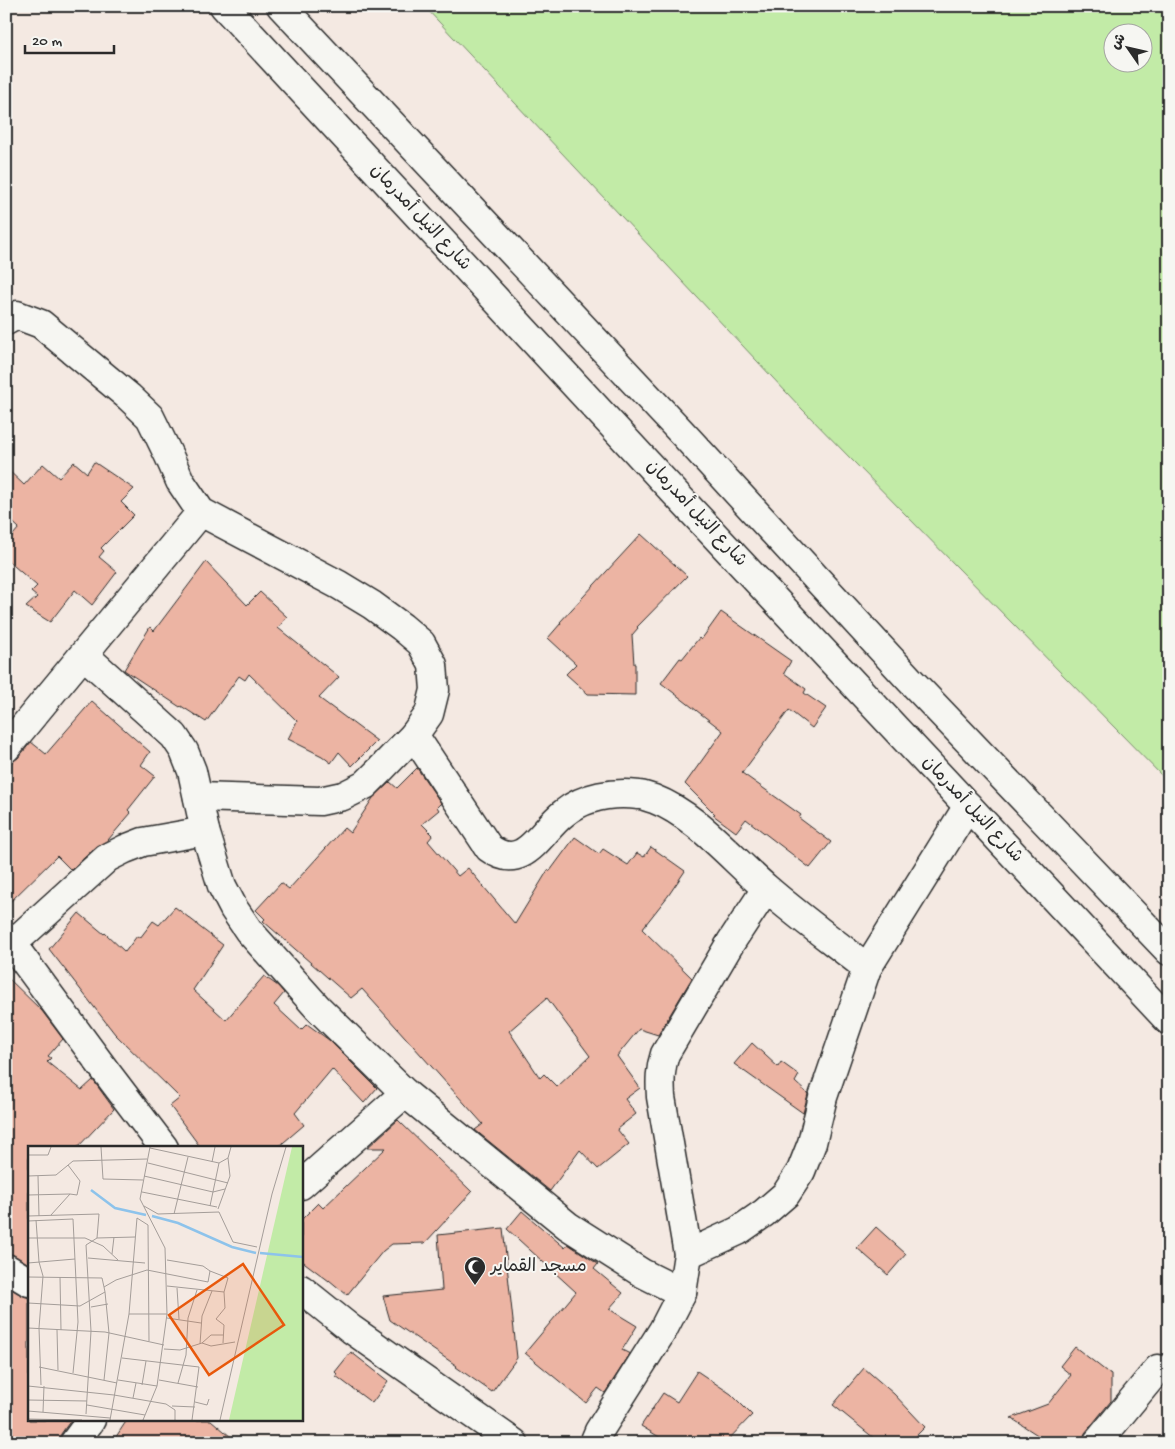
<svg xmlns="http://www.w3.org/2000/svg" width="1175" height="1449" font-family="'Gochi Hand','Playpen Sans Arabic',sans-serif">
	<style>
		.green { fill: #c2eba7; stroke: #768b69; fill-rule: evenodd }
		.building { fill: #ecb4a3; stroke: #2b2b2b; fill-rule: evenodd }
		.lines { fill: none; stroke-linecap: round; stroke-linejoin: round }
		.minor-casing { stroke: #2b2b2b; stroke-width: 31 }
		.primary-casing { stroke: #2b2b2b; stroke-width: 31 }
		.minor { stroke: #f6f6f2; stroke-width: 28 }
		.primary { stroke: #f6f6f2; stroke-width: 28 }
		.labels { text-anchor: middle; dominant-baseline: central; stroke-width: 4; stroke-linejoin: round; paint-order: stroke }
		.street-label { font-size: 18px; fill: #2b2b2b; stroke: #f6f6f2 }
		.poi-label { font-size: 18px; fill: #2b2b2b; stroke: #f6f6f2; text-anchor: start }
		.inset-river { fill: none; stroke: #8dc3eb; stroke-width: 2.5 }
		.inset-road { fill: none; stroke: #a49d99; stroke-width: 1 }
		.view { fill: #e8590c; fill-opacity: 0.15; stroke: #e8590c; stroke-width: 2.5 }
		.inset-edge { fill: none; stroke: #2b2b2b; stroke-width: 2.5 }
	</style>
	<rect width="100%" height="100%" fill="#f4e9e2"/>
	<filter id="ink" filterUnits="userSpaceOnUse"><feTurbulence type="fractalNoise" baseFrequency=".02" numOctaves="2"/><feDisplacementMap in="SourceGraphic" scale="10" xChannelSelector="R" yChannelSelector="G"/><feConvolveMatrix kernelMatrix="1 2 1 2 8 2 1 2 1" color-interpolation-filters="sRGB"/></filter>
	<g filter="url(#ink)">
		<path class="green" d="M424,6h745v777l-367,-374zM1112,32h30v30h-30z"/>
		<g class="building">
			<path d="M74,462l13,11 7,-11 40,27 -13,13 13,13 -33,33 3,3 -5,6 18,15 -25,33 -17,-15 -25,32 -24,-15 11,-10 -6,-5 6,-6 -31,-27v-16l13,-15 -13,-12v-48l18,17 19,-21 16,14z"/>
			<path d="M641,534l46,42 -50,51 1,1 -6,7 2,29h1v31l-47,-1 -22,-20 10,-10 -28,-26 13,-15 -1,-1z"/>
			<path d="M206,562l41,43 13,-13 27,25 -9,11 61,49 -20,21 58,43 -25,25 -13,-14 -8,11 -9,-7 -34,-17 9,-18 -48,-47 -4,6 -6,-4 -33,46 -25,-16 -1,1 -56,-37 26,-43 4,4z"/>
			<path d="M721,612l70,49 -7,12 22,16 -2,4 22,15 -14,20 -23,-18 -47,63 59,42 -2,3 32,24 -21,26 -64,-49 -10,13 -23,-17 2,-1 -30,-30 38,-53 -62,-48 19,-25 2,1 17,-21 2,2z"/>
			<path d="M92,701l58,51 -9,13 14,11 -27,34 3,3 -23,27 -11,6 -26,24 -14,-14 -51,50v-143l6,-1 6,-4 13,-16 15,12z"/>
			<path d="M417,768l24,35 -4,4 2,3 -17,14 11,11 -5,6 30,35 10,-8 47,56 33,-54 2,1 25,-34 24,17 4,-5 25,16 9,-12 7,4 7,-10 34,24 -17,25 -26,33 50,49 -34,57 -19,-6 -22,27 23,32 -15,11 11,15 -19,15 12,15 -31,25 -18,-19 -30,41 -75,-61 8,-6 -121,-135 -11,9 -88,-77 2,-2 -9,-9 25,-27 8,6 55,-61 6,5 23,-35 17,-16 7,6zM547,998l43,58 -33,31 -13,-13 -4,4 -31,-47z"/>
			<path d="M175,907l22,17v1l26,20 -30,45 33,30 38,-44 14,10 6,7 -10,12 27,25 6,-6 22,16 48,48 -13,15 -32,-34 -37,44 9,12 -27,23h-76l-31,-42 10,-8 -65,-64 -66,-85 30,-36 25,21 1,-1 20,19 12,-16 3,2 13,-17 6,4z"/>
			<path d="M6,976l36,35 21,28 -15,17 3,2 -4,4 35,28 11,-10 21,29 -37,39h-48v116l-15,-9 -8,-3z"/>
			<path d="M752,1043l26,24 3,-5 18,13 -4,7 13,12 -5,19 -69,-49z"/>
			<path d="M398,1120l74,72 -47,51 -33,1 -9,7 -36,44 -18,-15v1l-28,-21v-40l17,-17 5,5 63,-60h-19z"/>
			<path d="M522,1211l43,37 3,-4 30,20 -4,5 29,24 -14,16 28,17 -15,24 8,4 -25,39 -7,-5 -12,15 -61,-50 51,-61 -69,-63z"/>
			<path d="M876,1227l30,27 -18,21 -31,-27z"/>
			<path d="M503,1228l14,130 -25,34 -36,-25 1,-1 -67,-46 -7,-24 59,-6 -4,-55z"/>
			<path d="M6,1286l15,9 8,3v122h42l-10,14 -2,9h-53z"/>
			<path d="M1075,1347l36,28v26l-26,32 -3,10h-32l-39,-25 37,-14 23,-29 -11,-9z"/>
			<path d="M351,1352l37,29 -16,22 -36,-27 1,-2 -2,-2z"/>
			<path d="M864,1368l30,26 31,33 -16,16h-29l-47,-38z"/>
			<path d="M697,1371l34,23 21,21 -27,28h-56l-28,-17 22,-33 14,9z"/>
			<path d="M127,1420h84l27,23h-126z"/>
		</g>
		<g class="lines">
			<g class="minor-casing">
				<g id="minor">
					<path d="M6,321l11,-6 24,9 88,73 21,20 19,39 11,25 21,31 138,73 33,20 30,22 19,16 12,22 2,25 -6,24 -15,21 -32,33 -17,17 -22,11 -23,5 -122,-4"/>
					<path d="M84,655l90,81 10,15 8,20 13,60 17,55 12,23 15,22 69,77 87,85 163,133 74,47 40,20"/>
					<path d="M414,735l75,113c35,26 51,-17 75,-35 21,-17 49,-21 75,-18 5,0 10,3 15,4 42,16 78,60 112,89 32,28 67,53 101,80"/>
					<path d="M6,748l195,-236"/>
					<path d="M6,936l101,137 57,75"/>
					<path d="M12,944l95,-86 18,-9 18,-7 62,-11"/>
					<path d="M301,1185l104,-92"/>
					<path d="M688,1254l50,-23 26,-18 22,-19 15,-23 11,-28 11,-46 44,-129 101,-162"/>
					<path d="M6,1268l23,14"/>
					<path d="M301,1289l50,40 163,114"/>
					<path d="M74,1443l17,-23"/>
					<path d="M594,1443l5,-12 64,-101 19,-37 6,-39 -27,-157c-1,-16 -1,-28 4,-43l66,-112 35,-53"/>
					<path d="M1097,1443l61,-74"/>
				</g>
			</g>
			<g class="primary-casing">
				<g id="primary">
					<path d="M224,6l437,472 508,543"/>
					<path d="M281,6l405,431 224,243 259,271"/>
				</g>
			</g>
			<use href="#minor" class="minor"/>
			<use href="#primary" class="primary"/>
		</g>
	</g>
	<defs>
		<g id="mosque-pin" transform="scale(1.125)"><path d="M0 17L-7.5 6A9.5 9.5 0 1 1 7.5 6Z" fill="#2b2b2b" stroke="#f6f6f2"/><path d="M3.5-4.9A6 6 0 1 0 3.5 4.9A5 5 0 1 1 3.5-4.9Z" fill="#fff"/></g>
	</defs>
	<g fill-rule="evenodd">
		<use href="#mosque-pin" x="475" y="1267"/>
	</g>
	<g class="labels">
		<g class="street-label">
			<text transform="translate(420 218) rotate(47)">شارع النيل أمدرمان</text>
			<text transform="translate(696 514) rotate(47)">شارع النيل أمدرمان</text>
			<text transform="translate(972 810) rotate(47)">شارع النيل أمدرمان</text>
		</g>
		<g class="poi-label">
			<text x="491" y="1267">مسجد القماير</text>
		</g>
	</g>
	<g transform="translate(28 1146)">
		<rect width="275" height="275" fill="#f4e9e2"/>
		<path d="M264,1h11v273h-74z" fill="#c2eba7"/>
		<path class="inset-river" d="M63,44l24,18 31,7M124,70l26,7 54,24 24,6M232,107l43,4"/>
		<path class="inset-road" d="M73,1l2,32 40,1M122,2l69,15 9,-5 3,-11M0,9h20l3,-8M184,16l3,-15M120,17l80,20M0,30l28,-1 17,-14 74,-2M10,30l1,40M116,30l69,16 12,-3M114,46l75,15M0,49l42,-1M116,60l14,8 61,-2 14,30 24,5M182,60l9,-43M190,63l12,-33 -2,-18M146,68l14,-57M23,69l19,-21 7,1 3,-14 -12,-16M0,70l71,-2 -2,24M8,74l3,42 4,14 -4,52 2,57M0,75l45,-2 5,103 -5,51M0,92h57l18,8 15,14M84,108l2,-17M60,112l57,5M0,117l47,-4M182,125l18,7 -4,14 1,16 -9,11 8,6 -1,18M0,131l74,1 2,9M32,131l1,53M139,140l57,6M149,142l2,31M0,157l52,3 25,-14 -1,-5 12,-7 31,-10 61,12 2,-11 -7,-5 -36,-6M63,161l17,-3M101,168h38M139,172l34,5M0,182l77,4 59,13M29,184l1,40M174,197l9,3 24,-4M172,198l2,-28 10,-25M136,203l16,1 22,-7 9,-8h13M94,212l77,9 -7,53M11,221l78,16M76,234l5,-47 -4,-41M90,234l39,6M131,234l39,7M150,237l8,-28 2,-37 9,-28M114,239l4,-24M0,240l86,9 52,9 9,6v10M105,252l3,-15M0,254l59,1M167,256l12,3 2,-6M59,259l58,10M144,260l23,1M0,265l82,7M15,266l1,-26M58,268l5,-83 -5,-86 11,-7 38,-1M0,273l54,1M82,274l19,-106 8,-96 11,7 1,116M115,274l14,-34 10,-72 -2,-66 -25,-49 10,-52M192,274l52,-226 14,-47"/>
		<path class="view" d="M215,118l41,61 -75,50 -40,-60z"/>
		<rect width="275" height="275" class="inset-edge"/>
	</g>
	<rect width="1175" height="1449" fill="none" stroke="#f6f6f2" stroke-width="25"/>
	<rect x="12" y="12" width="1150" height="1424" fill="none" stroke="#2b2b2b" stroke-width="2" filter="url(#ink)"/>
	<g transform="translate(1128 48) rotate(304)"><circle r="24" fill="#f6f6f2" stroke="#a5a5a2"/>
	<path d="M0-4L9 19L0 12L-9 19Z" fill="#2b2b2b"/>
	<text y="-8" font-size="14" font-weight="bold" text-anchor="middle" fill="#2b2b2b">ش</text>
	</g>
	<path d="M25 45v8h89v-8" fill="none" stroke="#2b2b2b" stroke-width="2.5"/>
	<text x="32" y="45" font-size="15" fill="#2b2b2b" stroke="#f6f6f2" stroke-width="4" paint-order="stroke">20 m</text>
</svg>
